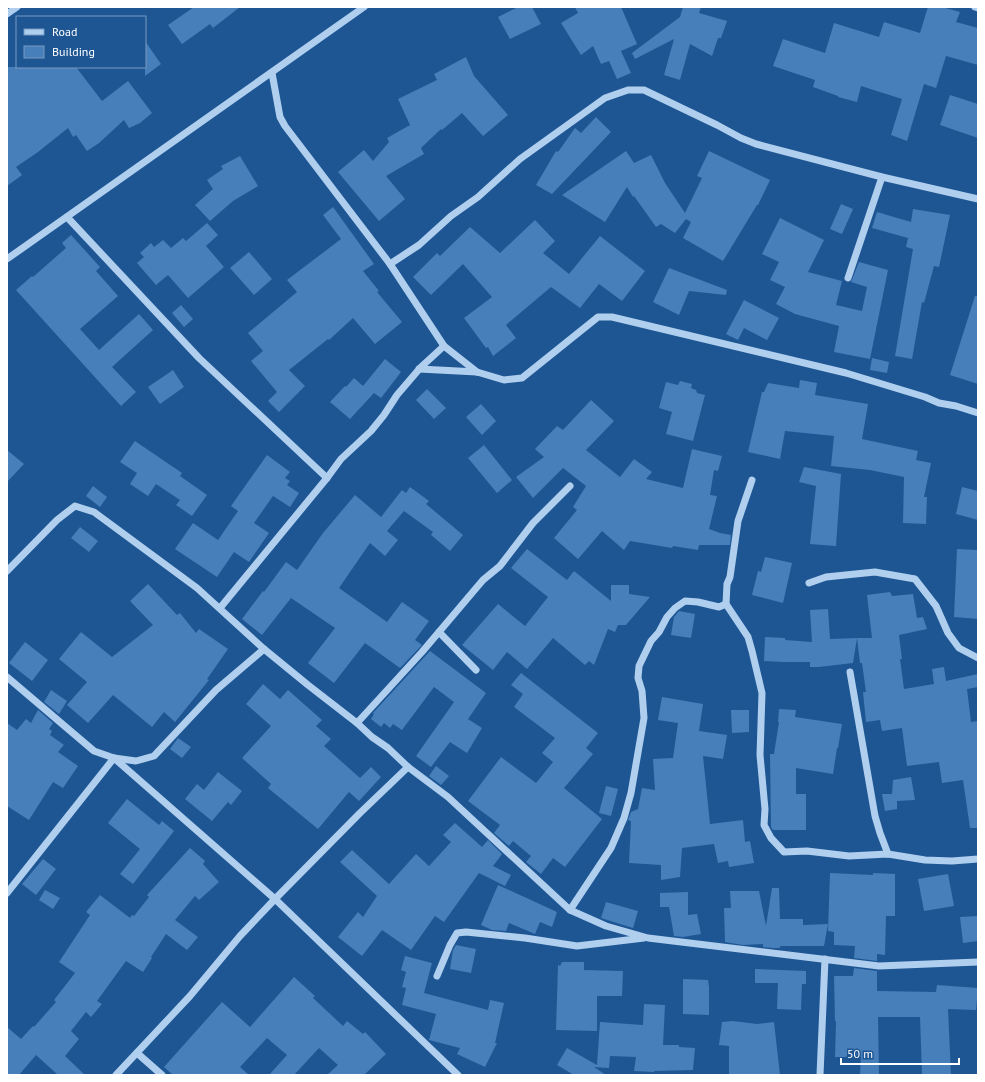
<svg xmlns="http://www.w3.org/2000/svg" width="985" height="1082" font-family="'PT Sans',sans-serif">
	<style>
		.building { fill: #467fba }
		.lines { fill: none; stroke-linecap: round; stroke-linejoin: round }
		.minor { stroke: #b0cfee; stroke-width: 7 }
	</style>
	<rect width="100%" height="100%" fill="#1e5694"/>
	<g class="building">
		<path d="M194,7h46l-27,21 -3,-4 -28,20 -14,-19z"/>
		<path d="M518,7h14l9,17 -31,15 -12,-22z"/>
		<path d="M575,7h46l16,37 -16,7 10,22 -14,6 -8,-18 -8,3 -8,-18 -12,9 -20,-32 17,-10z"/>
		<path d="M683,7h18l-2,6 28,8 -6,17h-3l-6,18 -22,-12 -10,36 -16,-5 10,-36 -39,20 -3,-6 48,-36z"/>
		<path d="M928,7h14l18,5 -4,10 22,6v37l-32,-9 -10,32 -12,-4 -17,57 -16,-6 11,-36 -41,-13 -4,16 -19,-5v-1l-25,-9 2,-7 -42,-14 10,-27 42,14 9,-30 45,14 5,-15 36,11z"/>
		<path d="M145,41l16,23 -16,12z"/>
		<path d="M466,57l8,19 34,39 -25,21 -21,-23 -20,17 -1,-1 -20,19 3,6 -38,22 19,23 -26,22 -41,-49 26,-22 9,11 16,-19 -2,-4 23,-13 -12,-26 39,-19 -3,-6z"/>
		<path d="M7,67h69l26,34 26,-20 24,32 -12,10 -11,5 -5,-8 -25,23 -12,8 -11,-16 -3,2 -5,-9 -30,24 -22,15 6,8 -15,11z"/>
		<path d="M950,95l28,9v34l-38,-13z"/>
		<path d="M596,117l15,15 -59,62 -16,-9 20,-34 2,1 17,-24 6,5z"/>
		<path d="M626,151l8,12 17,-8 14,28 20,30 17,-35 -5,-2 12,-25 61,29 -12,25h-1l-34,56 -40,-23 8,-16 -5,-3 -11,14 -14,-9 -5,3 -22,-31 -1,1 -6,-10 -22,35 -43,-27z"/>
		<path d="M240,156l18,30 -25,15 -23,20 -15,-16 18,-16 -6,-9 16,-11 -2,-3z"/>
		<path d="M841,204l12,5 -11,25 -12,-5z"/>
		<path d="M333,207l41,57 -11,7 16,20 -2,1 25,30 -27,22 -22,-26 -24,22 -1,-1 -39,31 16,16 -26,26 -11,-11 9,-9 -26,-31 12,-10 -15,-18 49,-41 -10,-12 54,-41 -18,-24z"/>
		<path d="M913,209l37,6 -11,52 -5,-1 -10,37 -2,-1 -10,57 -17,-3 18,-107 -7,-2 2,-9 -36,-10 5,-16 34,10z"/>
		<path d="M780,218l44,22 -16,32 34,9 -6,24 26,6 5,-24 -16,-5 8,-20 29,8 -18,89 -36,-7 5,-26 -44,-12 -19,-10 9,-17 -15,-7 9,-18 -17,-8z"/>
		<path d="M535,220l20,21 -12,12 26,21 31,-38 45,35 -23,30 -23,-17 -19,24 -29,-21 -45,38 10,13 -23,18 -5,-9 -2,1 -22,-30 28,-21 -29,-33 -32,31 -18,-18 24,-24 3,3 30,-29 30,26z"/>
		<path d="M207,223l11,12 -12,11 18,21 -36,31 -20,-23 -12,10 -19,-22 7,-6 -4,-4 11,-10 3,4 9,-7 8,8 12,-10 3,3z"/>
		<path d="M71,235l29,32 -4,4 22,25 -38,33 19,21 40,-36 14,16 -41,37 24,25 -15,14 -105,-116 16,-14 1,1 33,-29 -4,-5z"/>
		<path d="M249,252l23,27 -18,16 -24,-27z"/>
		<path d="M669,268l58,22 -1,5 -37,-4 -10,24 -26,-13z"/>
		<path d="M975,296h3v88l-28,-9z"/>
		<path d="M744,300l35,18 -12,22 -23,-12 -6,12 -12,-6z"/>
		<path d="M181,305l12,14 -9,8 -12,-14z"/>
		<path d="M872,358l17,4 -2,11 -17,-3z"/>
		<path d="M385,359l16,13 -20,26 -7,-5 -24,26 -20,-17 15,-16 1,1 8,-9 9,8z"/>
		<path d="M173,370l11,17 -24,17 -12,-17z"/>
		<path d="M800,380l17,3 -2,12 53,9 -6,35 56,12 -2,9 15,3 -7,34h3l-1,27 -23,-1 1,-46 -34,-7 -39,-4 3,-30 -49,-5 -5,28 -32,-7 14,-60h2l4,-9 31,5z"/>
		<path d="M680,381l12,3 -1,4 5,2 1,3 8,2 -12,46 -27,-7 6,-22 -13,-4 7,-26 12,3z"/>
		<path d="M427,389l19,19 -12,11 -18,-19z"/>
		<path d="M591,400l23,21 -28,29 34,27 14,-18 18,13 -6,7 37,9 9,-39 30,7 -4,15 -4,-1 -4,25 7,1 -8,33 11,4 11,2 -1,10h-31l-1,5 -25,-4 -1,2 -42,-7 -6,9 -22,-19 -24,28 -24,-21 23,-28 -4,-3 13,-21 -23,-18 -30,30 -17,-21 28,-20 -9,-8 22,-23 6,4z"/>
		<path d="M481,404l15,17 -14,14 -16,-18z"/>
		<path d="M135,441l47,32 -2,3 27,19 -15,21 -16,-11 4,-5 -24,-16 -8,12 -18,-12 7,-11 -17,-11z"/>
		<path d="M484,445l28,35 -15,13 -29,-35z"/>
		<path d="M7,450l17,14 -17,18z"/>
		<path d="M267,455l23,17 -5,6 5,3 -3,4 12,8 -9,14 -17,-11 -19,27 15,10 -20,29 -15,-10 -17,25 -42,-28 18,-26 25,17 20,-29 -7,-5z"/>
		<path d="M804,467l37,7 -5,72 -26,-2 6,-58 -17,-4z"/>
		<path d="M93,486l14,11 -7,10 -14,-11z"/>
		<path d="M410,487l19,14 -3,3 37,31 -13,16 -19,-16 2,-3 -29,-21 -17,20 11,9 -13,16 -15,-13 -31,45 48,34 15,-20 27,19 -14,19 7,5 -22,23 -35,-25 -31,40 -26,-20 27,-35 -44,-30 -29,37 -20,-16 21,-28 1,1 22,-30 11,8 26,-37 32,-38 26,22 21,-27 4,3z"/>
		<path d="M962,487l16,4v29l-22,-6z"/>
		<path d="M80,527l18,14 -9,11 -18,-14z"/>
		<path d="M527,549l40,31 7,-9 37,30v-16h18v9l21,3 -24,28h-8l-3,7 -7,-3 -14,36 -5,-4 -4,4 -32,-27 -26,31 -20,-17 -14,18 -31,-25 36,-41 27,22 23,-29 -37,-29z"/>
		<path d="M957,549l21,1v69l-24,-2z"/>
		<path d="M765,557l27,6 -9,40 -31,-8 6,-24 3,1z"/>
		<path d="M148,584l29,31 3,-2 16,20 3,-4 29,20 -21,30 2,1 -34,42 -11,-10 -12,15 -39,-32 -25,28 -21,-18 20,-23 -28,-23 22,-27 31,25 41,-32 -23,-24z"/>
		<path d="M890,592l2,4 21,-2 4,24 6,-1 4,12 -28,6 3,24h-2l4,30 30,-5 -2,-15 12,-2 2,14 32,-7v13l-11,2 4,33 7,-1v107h-8l-7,-48 -21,3 -3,-21 -32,4 -5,-38 -20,3 -2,-11 -14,2 -3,-30h3l-4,-29h-2l-3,-25h15l-5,-43z"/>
		<path d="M828,609l2,30 27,-1 -4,25 -34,4h-9v-5h-27l-19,-1 1,-24 20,1v2l27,2 -2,-32z"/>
		<path d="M679,611l16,3 -4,24 -20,-3 3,-18z"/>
		<path d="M25,642l23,18 -16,21 -23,-18z"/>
		<path d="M430,651l56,42 -18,26 14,9 -15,25 -17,-11 -19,25 -15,-11 38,-54 -20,-15 -32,43 -9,-6 -3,4 -6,-5 -3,4 -10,-8 3,-5 -1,-1z"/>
		<path d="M521,673l77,60 -12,15 7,6 -29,34 38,31 -37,48 -12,-9 -12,16 -15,-12 5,-6 -18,-15 -4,5 -15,-13 6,-8 -32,-24 33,-44 35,26 17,-21 -11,-9 13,-15 -41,-31 9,-13 -12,-9z"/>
		<path d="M263,684l17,15 8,-9 34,30 -6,6 15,13 -7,7 36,32 11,-11 10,10 -22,24 -10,-9 -31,37 -50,-41 3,-4 -29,-26 29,-32 -25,-22z"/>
		<path d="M51,690l16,11 -8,13 -15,-12z"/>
		<path d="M662,697l41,7 -4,27 28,4 -4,24 -20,-3 7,68 33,-4 2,22 5,-1 4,22 -25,4 -1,-6 -10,2 -4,-19 -32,4 -2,29 -19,3v-15l-32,-2 2,-42 -3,-1 3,-8 7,-3 4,-21 13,2 -2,-31 20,-1 5,-35 -20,-3z"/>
		<path d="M779,709l17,1 -1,7 47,7 -4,24h-1l-4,26 -37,-6v26h10v36h-33l-2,-3 -1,-73h4l5,-32h-1z"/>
		<path d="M38,710l15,13 -4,6 3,2 -2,4 14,10 -6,7 20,14 -15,22 -10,-6 -24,38 -22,-14v-83l10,7 9,-11 5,4z"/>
		<path d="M731,710h18v22l-17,1z"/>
		<path d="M178,738l13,9 -9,11 -12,-9z"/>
		<path d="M436,766l13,10 -8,9 -12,-9z"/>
		<path d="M218,772l24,19 -11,14 -3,-3 -16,19 -27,-22 12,-15 7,6z"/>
		<path d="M911,777l4,23 -18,1v8l-12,2 -3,-17h10l1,-14z"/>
		<path d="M606,786l12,3 -7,27 -12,-3z"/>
		<path d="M127,799l32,26 3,-4 12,10 -41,53 -13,-10 20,-25 -32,-26z"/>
		<path d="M455,823l27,24 6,-7 14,14 -9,12 18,9 -6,11 -26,-13 -35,49 -9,-6 -24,34 -29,-20 -20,26 -24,-19 20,-25 5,5 14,-21 -37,-34 12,-12 37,34 27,-30 13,12 22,-24 -8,-7z"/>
		<path d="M190,848l15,13 -2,3 16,18 -20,18 -4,-4 -20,24 23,17 -11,13 -21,-16 -15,23 1,1 -9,14 -17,-11 -29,40 5,3 -11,13 -5,-5 -15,19 8,8 -14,17 20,19h-27l-22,-20 -17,20h-12v-48l14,12 12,-13 1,1 22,-25 -2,-2 21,-27 -16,-11 31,-47 -4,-3 14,-17 30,23 2,-3 2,1 15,-19 -2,-2z"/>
		<path d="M43,859l13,10 -20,26 -14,-11z"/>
		<path d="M830,873l43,2v-2l22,1v42h-9l-1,39 -8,-1v7l-23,-3 1,-12 -21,-1v-13l-6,-1z"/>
		<path d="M948,874l6,32 -30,5 -6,-32z"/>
		<path d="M498,885l59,27 -5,15 -12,-5 -5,12 -26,-11 -3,8 -14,-1 -11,-5z"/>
		<path d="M772,888h7l1,31h23v6l25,-1 -4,22h-44v2h-7l-10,-1v-3l-20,1 -18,-3 -1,-34h7l-1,-17h29l7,35z"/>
		<path d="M45,890l15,8 -7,11 -14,-9z"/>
		<path d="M688,892v23l9,-1 4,20 -18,3 -9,-1 -5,-29h-9v-14z"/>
		<path d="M606,902l32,9 -5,17 -32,-10z"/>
		<path d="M978,916v25l-15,2 -3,-26z"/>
		<path d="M456,945l20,4 -5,24 -21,-4 3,-19z"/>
		<path d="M405,956l27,7 -8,30 64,17 2,-10 14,3 -9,40h2l-12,24 -28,-13 3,-6 -31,-8 7,-26 -34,-9 4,-17 -4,-1 4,-15 -5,-2z"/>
		<path d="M562,962h22v8l39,1 -1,25h-25v35l-41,-1 2,-65 2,1z"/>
		<path d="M854,968l23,3v20l59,1 1,-7 41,3 -2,22 -28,-1 3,66h-29l-2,-58h-42l1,58h-19l1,-18h-26l1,-36h-1l-1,-45h19z"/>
		<path d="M755,969l51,2v13h-4l-1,26 -24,-1 1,-26h-23z"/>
		<path d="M294,977l21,19 -2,2 30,28 4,-5 16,13 2,-2 21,22 -22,21h-37l11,-10 -19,-17 -25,27h-25l18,-20 -20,-17 -27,29 9,8h-76l-9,-8 58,-65 28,25z"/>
		<path d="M683,979l25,1 1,7v28l-26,-1z"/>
		<path d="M644,1004l21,1 -2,40h16v2l16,1 -2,22 -39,1v1l-20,-1 2,-14 -26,-1 -1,12 -15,-1 12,8h-32l-17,-10 10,-17 30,17 3,-43 43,3z"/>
		<path d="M733,1021l24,3 17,-2 6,53h-51v-29l-10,-1 3,-23z"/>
	</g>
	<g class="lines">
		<g class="minor">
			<path d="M975,7l3,1"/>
			<path d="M7,14l10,-7"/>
			<path d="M272,73l8,44 5,9 105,138 54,82 33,26"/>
			<path d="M67,217l132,141 128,120"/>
			<path d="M7,259l357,-252"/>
			<path d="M390,264l29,-19 32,-29 27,-19 42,-38 85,-61 23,-8h16l73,35 24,13 15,6 126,33 96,22"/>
			<path d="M848,278l34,-101"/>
			<path d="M419,369l58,3 27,8 18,-2 76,-61h14l234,56 79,24 14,6 17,3 22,7"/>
			<path d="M752,480l-14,41 -8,56 -3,7 -1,20 22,33 4,14 10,42 -2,62 5,54 -1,16 7,13 13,14 23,-1 42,5 39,-2 37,6 27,1 26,-2"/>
			<path d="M7,571l50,-51 18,-14 19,6 103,76 67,61 44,36 49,38 15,14 16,11 20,19 40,30 122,113 36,16 42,12 231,28 99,-4"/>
			<path d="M809,583l17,-6 49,-5 40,7 21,27 12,27 11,15 19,10"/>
			<path d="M220,608l107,-130 14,-19 30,-28 13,-16 13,-20 24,-28 23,-21"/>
			<path d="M439,632l37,38"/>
			<path d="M850,672l25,144 5,17 8,21"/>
			<path d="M7,677l87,74 20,7 22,3 18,-5 62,-66 48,-41"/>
			<path d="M357,723l65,-71 61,-72 17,-14 33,-43 37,-37"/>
			<path d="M7,893l107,-135 161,141 183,176"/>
			<path d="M570,910l41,-62 13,-30 7,-25 13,-75 -2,-27 -4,-13 1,-12 12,-25 8,-9 8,-15 8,-9 10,-7 13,1 21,5 7,-3"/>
			<path d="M437,976l13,-31 7,-12 9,-1 59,6 52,8 67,-8"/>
			<path d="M137,1053l25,22"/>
			<path d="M116,1075l74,-79 50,-60 35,-37 85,-86 48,-46"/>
			<path d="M820,1075l5,-116"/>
		</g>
	</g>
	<rect width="985" height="1082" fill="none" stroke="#ffffff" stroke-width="16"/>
	<rect x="16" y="16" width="130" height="52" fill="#1e5694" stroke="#789abf"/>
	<rect x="24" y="29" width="20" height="6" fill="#b0cfee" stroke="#789abf"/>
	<text x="52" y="36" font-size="12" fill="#ffffff">Road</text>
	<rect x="24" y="46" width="20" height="12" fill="#467fba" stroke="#789abf"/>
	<text x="52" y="56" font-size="12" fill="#ffffff">Building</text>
	<path d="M841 1058v6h118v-6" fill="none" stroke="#ffffff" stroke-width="2"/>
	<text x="847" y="1058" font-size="12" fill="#ffffff" stroke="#1e5694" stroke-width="3" paint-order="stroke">50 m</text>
</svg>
